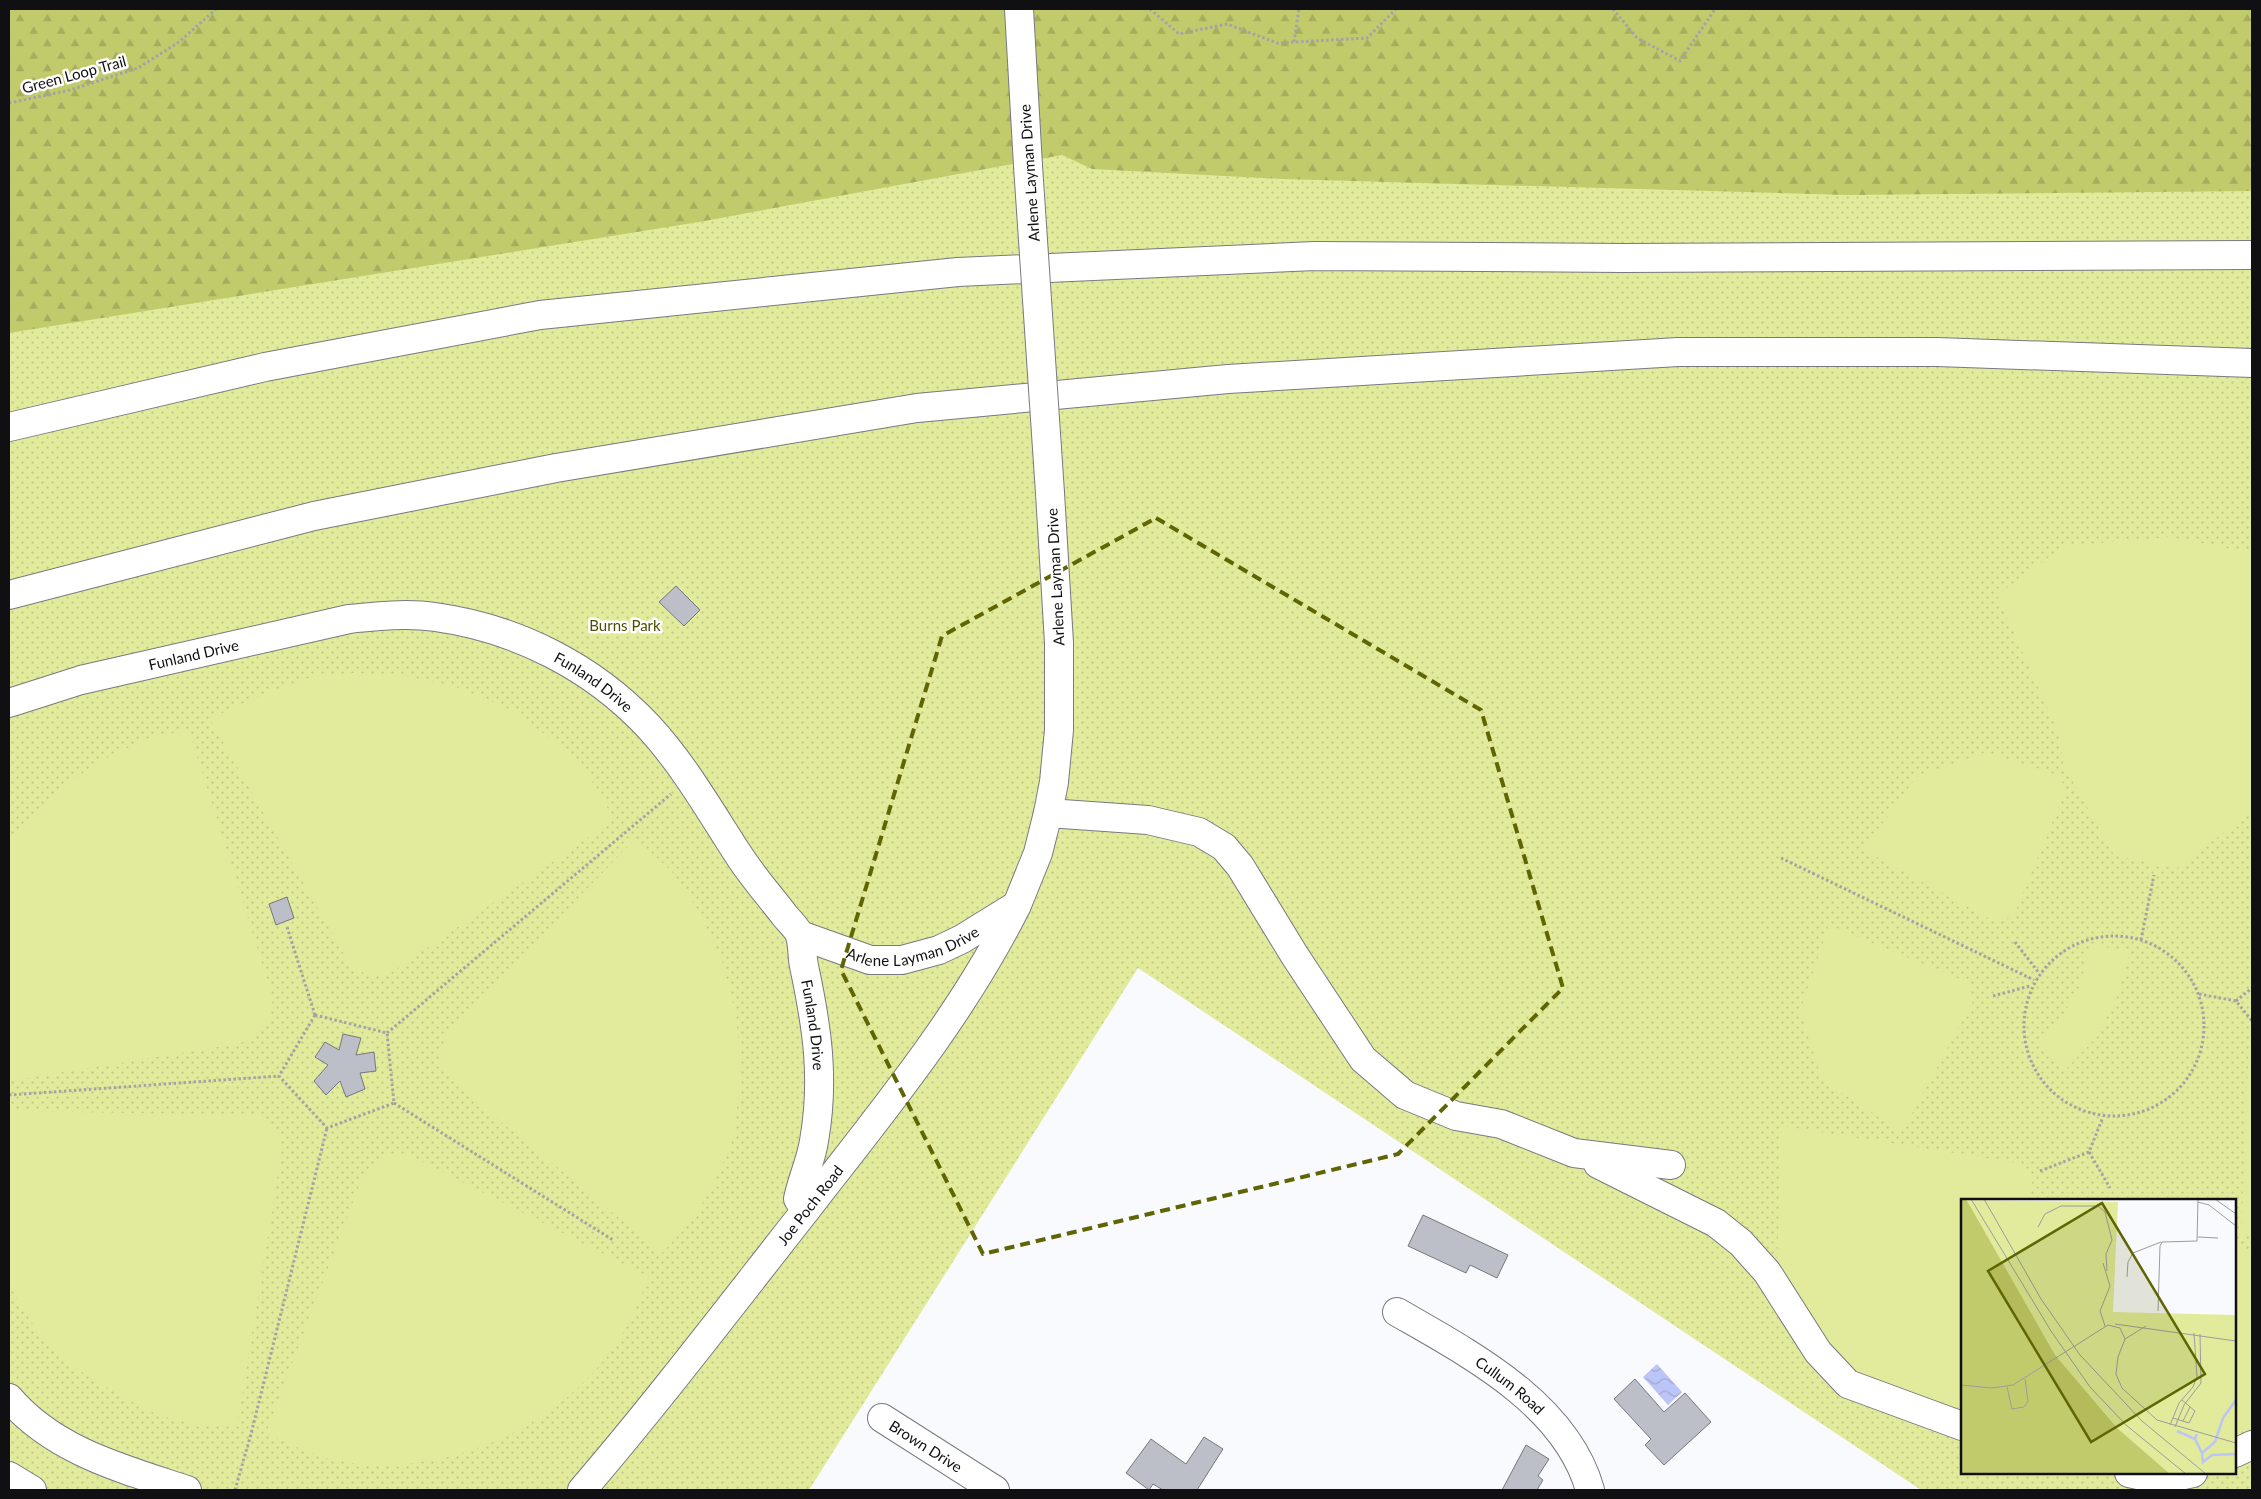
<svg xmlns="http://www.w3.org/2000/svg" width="2261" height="1499" font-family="Lato,sans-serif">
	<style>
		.green { fill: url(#green-dots); fill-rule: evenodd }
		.forest { fill: url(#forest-firs) }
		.pitch { fill: #e2eb9b }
		.water { fill: url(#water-waves) }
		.building { fill: #bdbfc8; stroke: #75777f }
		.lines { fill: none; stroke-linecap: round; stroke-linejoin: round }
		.minor-casing { stroke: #787981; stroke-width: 30 }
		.highway-casing { stroke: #787981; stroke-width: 30 }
		.path { stroke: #a3a3a7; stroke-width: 3; stroke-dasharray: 2.5 2.5; stroke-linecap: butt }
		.minor { stroke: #fff; stroke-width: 28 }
		.highway { stroke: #fff; stroke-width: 28 }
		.minor-bridge-casing { stroke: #787981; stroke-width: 30; stroke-linecap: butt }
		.minor-bridge { stroke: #fff; stroke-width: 28 }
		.marked { fill: none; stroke: #5f6502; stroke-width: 4; stroke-dasharray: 10 6; stroke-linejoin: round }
		.labels { text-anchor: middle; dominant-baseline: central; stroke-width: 5; stroke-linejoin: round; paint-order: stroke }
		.street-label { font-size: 15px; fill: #101013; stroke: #fff }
		.park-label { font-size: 15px; fill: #4b5006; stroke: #fff }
		.inset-river { fill: none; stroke: #bcc5f8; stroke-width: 2.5 }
		.inset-road { fill: none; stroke: #9c9ca0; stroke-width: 1 }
		.view { fill: #5f6502; fill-opacity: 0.15; stroke: #5f6502; stroke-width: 2.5 }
		.inset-edge { fill: none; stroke: #101013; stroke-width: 2.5 }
	</style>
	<defs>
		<pattern id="green-dots" width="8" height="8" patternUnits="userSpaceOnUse" patternTransform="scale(1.25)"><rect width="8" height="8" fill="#e2eb9b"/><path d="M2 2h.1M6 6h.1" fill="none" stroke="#c1c885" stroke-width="1.8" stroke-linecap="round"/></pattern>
		<pattern id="forest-firs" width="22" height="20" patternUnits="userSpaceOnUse" patternTransform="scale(1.25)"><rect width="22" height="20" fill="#c2cb6c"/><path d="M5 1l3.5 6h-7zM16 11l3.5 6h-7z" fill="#a6ad5d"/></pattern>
		<pattern id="water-waves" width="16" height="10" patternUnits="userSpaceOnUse" patternTransform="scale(1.25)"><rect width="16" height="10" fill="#bcc5f8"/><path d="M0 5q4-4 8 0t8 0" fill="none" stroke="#a1a8d4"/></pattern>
	</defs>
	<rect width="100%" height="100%" fill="#f9fafe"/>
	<path class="green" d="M9,9h2243v1481h-331l-783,-522 -329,522h-800zM1962,1200h273v273h-273z"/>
	<path class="forest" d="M9,9h2243v182l-405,4 -565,-16 -190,-10 -30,-14 -363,67 -690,111z"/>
	<g class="pitch">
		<path d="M2170,537l82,16v258l-76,58 -62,-14 -51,-91 -2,-25 -64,-144 67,-49z"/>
		<path d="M352,673l47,2 55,11 57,24 61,44 26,36 16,30 -228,156c-18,1 -29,-4 -40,-18l-136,-239 44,-21 54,-20z"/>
		<path d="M189,730l84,268c-3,28 -8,38 -37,46l-227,37v-236l15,-21 37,-37 49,-31 41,-19z"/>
		<path d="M1986,752l72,23 8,14 -52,126 -17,8 -133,-73 52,-73z"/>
		<path d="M636,838l38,36 27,41 22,49 13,51 5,55 -7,67 -22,50 -23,37 -27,29 -207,-169c-16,-19 -19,-27 -8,-50z"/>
		<path d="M1829,925l140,58 4,18 -71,131 -80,-52 -22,-69z"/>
		<path d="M2090,945l40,6 -13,46 -21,41 -32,33 -28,-27 29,-32 14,-24z"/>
		<path d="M2252,1037v198l-11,1 8,-196z"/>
		<path d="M9,1111l251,4c16,10 21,21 21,40l-44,272 -37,-1 -42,-11 -39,-20 -40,-25 -38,-33 -32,-52z"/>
		<path d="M1782,1126l242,38 9,15 -5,21h-66v209l-114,-39 -71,-104z"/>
		<path d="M397,1153l16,4 236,120c-11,27 -22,53 -40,77 -58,76 -162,121 -258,109 -30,-4 -58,-17 -85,-30l97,-258 13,-15z"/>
		<path d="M2235,1245l17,7v175l-17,8z"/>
	</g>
	<path class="water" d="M1657,1364l25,28 -14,13 -25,-28z"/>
	<g class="building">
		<path d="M676,586l24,24 -16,16 -25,-24z"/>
		<path d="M287,897l7,21 -18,7 -7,-21z"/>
		<path d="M343,1034l18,4 -5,17 18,-3 2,19 -16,2 5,16 -19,8 -6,-16 -14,14 -12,-14 14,-16 -13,-8 10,-15 14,8z"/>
		<path d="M1423,1215l85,40 -11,23 -27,-13 -4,8 -58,-27z"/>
		<path d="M1635,1379l29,33 21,-19 26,29 -47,43 -19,-20 6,-6 -37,-40z"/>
		<path d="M1204,1437l19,12 -26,41h-34l-10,-6 -4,6 -23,-17 25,-34 35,25z"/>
		<path d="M1526,1445l23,14 -11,17 5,4 -6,10h-35z"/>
	</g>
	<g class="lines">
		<g class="minor-casing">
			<g id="minor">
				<path d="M1019,9l9,157"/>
				<path id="s1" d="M9,703l72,-23 268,-61c29,-3 58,-6 86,-2 81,11 158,50 214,110 35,38 61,84 89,127 14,22 31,41 47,62 5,6 13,13 15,20 3,10 2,21 4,30 13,61 21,113 10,175 -3,20 -12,38 -16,58l8,11"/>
				<path d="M1048,813l100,7 51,12 25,15 16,19 55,90 68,103 42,36 51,21 45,8 73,29 97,12"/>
				<path id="s2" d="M800,935l70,25h32l37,-10 23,-11 55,-34 21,-52 10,-40 6,-31 5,-52v-87l-9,-150"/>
				<path d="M1598,1164l118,59 25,20 26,29 51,80 30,32 114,42"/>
				<path id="s3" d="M1397,1312c73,42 169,92 193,178"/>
				<path d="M9,1398c45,53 114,71 178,92"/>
				<path id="s4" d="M882,1418l113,72"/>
				<path d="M2235,1453l17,-8"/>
				<path d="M2129,1473l32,7 32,-7"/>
				<path d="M9,1476l23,14"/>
				<path id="s5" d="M582,1490c78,-91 150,-186 224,-280 76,-98 155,-193 211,-305"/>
			</g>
		</g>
		<g class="highway-casing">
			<g id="highway">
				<path d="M9,427l256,-60 275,-52 418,-43 357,-16 308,2 629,-3"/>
				<path d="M9,595l305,-79 242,-48 361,-60 311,-29 450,-27h259l315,11"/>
			</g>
		</g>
		<g class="path">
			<path d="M1150,9l29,25 48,-10 50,19 90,-5 29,-29"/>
			<path d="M1613,9l24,29 43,23 35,-52"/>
			<path d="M1294,42l5,-33"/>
			<path d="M9,103l61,-13 68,-22 41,-26 37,-33"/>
			<path d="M1781,858l253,122"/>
			<path d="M287,927l28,88"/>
			<circle cx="2114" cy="1026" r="90"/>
			<path d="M2141,940l13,-65"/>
			<path d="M2015,942l24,31"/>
			<path d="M2199,994l37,7 16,20"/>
			<path d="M1993,996l37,-10"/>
			<path d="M2236,1001l16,-13"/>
			<path d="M315,1015l72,18 7,70 -67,25 -48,-52z"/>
			<path d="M387,1033l284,-239"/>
			<path d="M9,1095l270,-19"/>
			<path d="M394,1103l219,137"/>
			<path d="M2089,1152l21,36"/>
			<path d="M2040,1171l49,-19 14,-35"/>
			<path d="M235,1490l16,-56 76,-306"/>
		</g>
		<use href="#minor" class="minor"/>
		<use href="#highway" class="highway"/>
		<g class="minor-bridge-casing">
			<path id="minor-bridge" d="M1028,166l22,327"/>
		</g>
		<use href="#minor-bridge" class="minor-bridge"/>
	</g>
	<path class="marked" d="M1156,518l325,192 82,278 -165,166 -415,100 -142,-284 101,-334z"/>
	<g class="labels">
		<g class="street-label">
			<text transform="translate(74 74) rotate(-15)">Green Loop Trail</text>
			<text transform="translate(1029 173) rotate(-94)">Arlene Layman Drive</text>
			<text transform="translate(1055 577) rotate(-93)">Arlene Layman Drive</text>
			<text stroke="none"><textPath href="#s1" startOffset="191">Funland Drive</textPath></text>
			<text stroke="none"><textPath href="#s1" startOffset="610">Funland Drive</textPath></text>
			<text stroke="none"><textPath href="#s2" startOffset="119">Arlene Layman Drive</textPath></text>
			<text stroke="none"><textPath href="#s1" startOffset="1030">Funland Drive</textPath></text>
			<text stroke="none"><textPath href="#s5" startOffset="365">Joe Poch Road</textPath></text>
			<text stroke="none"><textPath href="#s3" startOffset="135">Cullum Road</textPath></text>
			<text stroke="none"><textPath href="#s4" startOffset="52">Brown Drive</textPath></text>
		</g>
		<g class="park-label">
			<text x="625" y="625">Burns Park</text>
		</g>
	</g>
	<g transform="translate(1961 1199)">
		<rect width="275" height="275" fill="#f9fafe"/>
		<path d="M0,1l157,2 -5,110 123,3v159h-275z" fill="#e2eb9b"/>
		<path d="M0,0h5l89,156 62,73 53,46h-209z" fill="#c2cb6c"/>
		<path d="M107,7l9,3 6,8 -15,8 -9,-17zM121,7h13l9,6 4,12 -21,5zM94,11l6,18 -17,4 -2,-9 4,-8zM147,29l3,12 -5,10 -11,6 -8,-20zM73,30l24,9 2,6 -15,20 -6,-3 -10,-19zM115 55a7 7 0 1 1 14 0a7 7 0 1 1-14 0ZM109,50l1,14 -13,-5 -1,-8zM183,136h12l-4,25 -26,-4 5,-12zM197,136l19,4 7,7 3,11 -25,4zM164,160l23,11 -12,24 -14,-17zM227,161l2,19 -13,15 -13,-23zM196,177l18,20 -13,7 -14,-1 -10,-7z" fill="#e2eb9b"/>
		<path class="inset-river" d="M216,232l18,8M236,235l-2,5 7,14 13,-11 8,-24 13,-18M241,255l1,8 9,-7 24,-1"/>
		<path class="inset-road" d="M10,0l80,132 39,56 36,38 60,49M23,0l57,100 39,56 62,66 64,53M254,0l21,15M237,3l11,3 27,21M77,28l7,-13 16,-8h37l7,6 7,28 -6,14 1,17M237,38l20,1M142,64l7,23 -10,25 5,15M166,78l1,-15 5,-9 28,-11M197,112l2,-65 2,-4 35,-1 1,-42M154,125l121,17M185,127l-21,13 -7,18 -2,17 6,14 35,32 79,23M0,186l31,3 21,-3 95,-60 12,3 5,11M46,188l5,22 12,-2 4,-6 -3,-22M212,219l16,5 6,-12 -13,-11M222,222l7,-14M209,226l9,-22 14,-16 4,-10 -3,-44M214,228l9,-22 17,-22 -1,-49"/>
		<path class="view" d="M141,4l103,171 -114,68 -103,-171z"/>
		<rect width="275" height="275" class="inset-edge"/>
	</g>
	<rect width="2261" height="1499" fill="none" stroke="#101013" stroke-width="20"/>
</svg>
